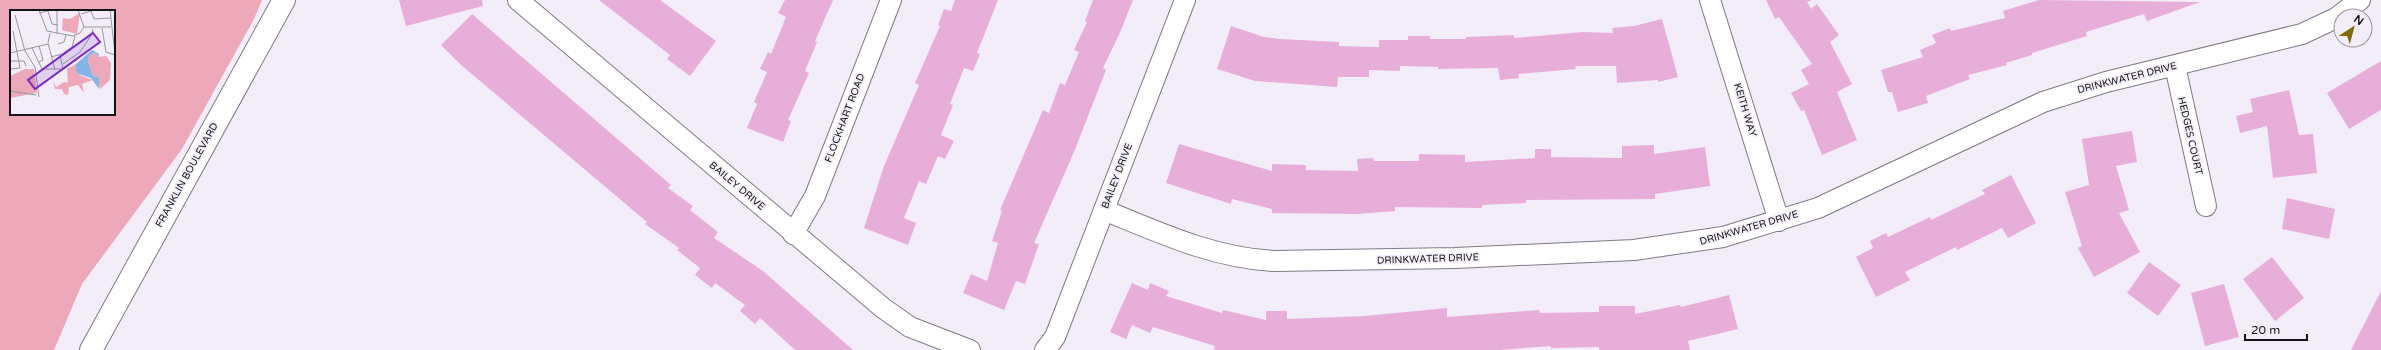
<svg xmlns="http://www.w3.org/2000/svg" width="2381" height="350" font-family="'Varela Round',sans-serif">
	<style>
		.green { fill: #eda9b9; fill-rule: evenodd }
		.building { fill: #e8aeda }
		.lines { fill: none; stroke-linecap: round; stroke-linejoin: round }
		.street-casing { stroke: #7f7a85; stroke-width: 22 }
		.secondary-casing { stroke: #7f7a85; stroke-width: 24 }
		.street { stroke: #fff; stroke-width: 20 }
		.secondary { stroke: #fff; stroke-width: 22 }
		.labels { text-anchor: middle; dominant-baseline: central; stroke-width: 3.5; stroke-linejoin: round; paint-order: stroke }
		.street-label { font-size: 10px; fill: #151317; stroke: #f2edf8 }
		.inset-road { fill: none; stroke: #9a969e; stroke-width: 1 }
		.view { fill: #7b2cbf; fill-opacity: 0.15; stroke: #7b2cbf; stroke-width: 2 }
		.inset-edge { fill: none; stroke: #151317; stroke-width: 2 }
	</style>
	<rect width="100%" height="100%" fill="#f2edf8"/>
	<path class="green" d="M0,0h262l-8,19 -72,130 -100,135 -28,66h-54zM11,11h103v103h-103z"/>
	<g class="building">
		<path d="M399,0h83l1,6 -77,20z"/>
		<path d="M599,0h61l56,41 -26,35 -23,-17 3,-4z"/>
		<path d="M785,0h48l-18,41 2,1 -12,29 4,2 -21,47 3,1 -8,21 -36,-14 10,-24 -3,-2 13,-30 -7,-3 8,-17 3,2 15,-37 -8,-4z"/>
		<path d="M955,0h43l-21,53 3,1 -7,17 -9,-3 -14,36 3,1 -12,30 13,6 -9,18 -7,-3 -12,28 -7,-3 -15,37 12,5 -8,22 -44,-17 20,-62 35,-81 -4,-2 25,-57 -2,-1 6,-16 7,2z"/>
		<path d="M1093,0h40l-14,35 -16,33 3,2 -32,82 -40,91 5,1 -14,40 -9,-3 -12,29 -41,-17 8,-19 16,7 11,-38 -6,-2 10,-30 -2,-1 43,-100 6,3 11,-30 5,2 14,-33 -5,-2 13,-28 -2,-1z"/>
		<path d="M1766,0h46l-5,2 4,7 6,-5 22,31 -9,7 22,42 -15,8 20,48 -35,15 -18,-45 -3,1 -10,-18 18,-9 -8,-14 11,-6 -33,-47 -4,2z"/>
		<path d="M2039,0l161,2 -53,19 -3,-7 -58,18 1,4 -55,17v2l-26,8 1,2 -39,10 2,4 -44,17 2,7 -30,9 -6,-20h-4l-7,-22 42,-13 -3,-7 16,-7 -4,-8 18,-7 1,3 54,-13 -2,-7z"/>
		<path d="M472,14l199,171 -3,3 25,18 -3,4 28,22 -4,6 49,33 90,79h-58l-35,-32 -5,6 -15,-13 5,-6 -30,-22 -3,5 -17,-13 5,-7 -23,-18 2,-2 -34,-24 2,-2 -186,-157 -20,-20z"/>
		<path d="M1662,19l16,58 -20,5v-2l-41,3 -1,-17h-41l1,3 -58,5 1,4 -19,2 -2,-12 -60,1v-2l-38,-1v5l-31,-1v7h-31l-1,10 -82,-6 -38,-12 14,-43 33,11 16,2 59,3v4l40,1v-7h29v-4h22v3h36v-2l48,-2v3l69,-6 30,1 -1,-5 22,-2z"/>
		<path d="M2381,61v49l-32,19 -22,-36z"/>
		<path d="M2289,90l10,45 14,-1 4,39 -44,5 -6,-52 -27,7 -4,-17 17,-4 -3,-13z"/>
		<path d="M2132,131l5,31 -21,4 13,44 -10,3 21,39 -46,25 -16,-29 4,-2 -17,-54 24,-7 -7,-46z"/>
		<path d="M1179,144l93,27v-7l34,1v5l52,1 -1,-12 16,-1 1,3h45v-7l46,1v7l70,-4v-9h16v8l71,1v-12l32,-1v9l51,-7 5,39 -55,8v5l-129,1v3l-44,2v3l-87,-1v4l-38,3 -85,-1v-4l-40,-10 -1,5 -65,-21z"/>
		<path d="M2011,175l25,48 -28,15 -6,-10 -45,22 -1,-3 -51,25 5,8 -34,17 -20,-40 17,-9 -3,-7 16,-8 2,4 42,-20 1,3 54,-26 -3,-4z"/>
		<path d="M2287,198l48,11 -6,30 -47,-10z"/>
		<path d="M2272,257l32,41 -29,23 -32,-42z"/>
		<path d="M2149,262l32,23 -23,31 -31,-23z"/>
		<path d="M1132,283l16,7 2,-7 19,8 -3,5 56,17 1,-3 43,10v-9h21v8l78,-3 82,-8v9l92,-7 1,3 59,-1v-6h36v8l45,-9 1,2 48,-12 9,34 -50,12 2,9h-91v-3l-48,1v-2l-51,4h-286l1,-4 -62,-19 -3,6 -18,-8 -6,14 -16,-7z"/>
		<path d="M2224,284l15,53 -34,9 -14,-53z"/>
		<path d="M2381,291v59h-30z"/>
	</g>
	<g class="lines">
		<g class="street-casing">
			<g id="street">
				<path d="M518,0l365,308 27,19 60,23"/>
				<path d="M1710,0l69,221"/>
				<path d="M2175,66l31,140"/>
				<path d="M1104,210c56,23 110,48 170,51l181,-3 179,-8 89,-13 95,-29 225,-106 63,-20 196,-48 34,-16 24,-18"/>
				<path d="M793,234l22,-38 76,-196"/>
				<path d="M1045,350l10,-13 130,-337"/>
			</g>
		</g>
		<g class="secondary-casing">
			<path id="secondary" d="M91,350l193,-350"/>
		</g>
		<use href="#street" class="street"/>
		<use href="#secondary" class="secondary"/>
	</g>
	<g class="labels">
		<g class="street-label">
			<text transform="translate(2127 78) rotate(-14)">DRINKWATER DRIVE</text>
			<text transform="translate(1745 110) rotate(73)">KEITH WAY</text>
			<text transform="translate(845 118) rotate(-69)">FLOCKHART ROAD</text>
			<text transform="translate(2190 136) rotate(77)">HEDGES COURT</text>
			<text transform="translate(187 175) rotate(-61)">FRANKLIN BOULEVARD</text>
			<text transform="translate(1117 176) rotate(-69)">BAILEY DRIVE</text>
			<text transform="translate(737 186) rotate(40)">BAILEY DRIVE</text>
			<text transform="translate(1749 228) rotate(-16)">DRINKWATER DRIVE</text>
			<text transform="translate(1428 259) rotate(-2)">DRINKWATER DRIVE</text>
		</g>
	</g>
	<g transform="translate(10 10)">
		<rect width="105" height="105" fill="#f2edf8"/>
		<path d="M70,3l-3,21 -15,-4 1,-12 7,1zM83,43l4,1 1,3 8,-1 5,7 -1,17 -10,9 -4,-13h-3l-5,-14 1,-7zM66,54l3,11 14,5 -11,4 2,9 -6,-8 -9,2 -1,8 -4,-1 -2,-5h-7l-2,-9 3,7 8,-5 4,1 -1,-14zM15,59h9l3,24 -27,5v-22z" fill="#eda9b9"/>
		<path d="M82,40l7,4 -1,4 -1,-4 -4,-1 -4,3 -1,6 5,14 6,1v12l-8,-11 -13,-4 -2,-4v-6z" fill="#83b5e6"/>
		<path class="inset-road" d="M29,0l8,21 26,5 7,-3 4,-6 -6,-17M47,0v24M100,0l5,44M38,1l4,13 6,1M81,1l3,8 17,-1M29,3l12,-3M71,4l13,-4M5,5l10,36 10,16 4,30M74,17h27M92,18l4,24 9,3M40,23l-2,10 7,27M48,34l6,-2 2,-7M22,38l10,21h21l-3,-14M0,43l38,-9M41,47l11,-3 10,-7 3,-11M0,51h14l2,5M29,52l4,-2 -4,-14M53,54l17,-12 12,-18 1,-5M0,59l10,-1 -7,-37M0,81l26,4"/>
		<path class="view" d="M83,23l7,9 -65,47 -7,-9z"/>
		<rect width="105" height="105" class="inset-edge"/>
	</g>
	<g transform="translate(2353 28) rotate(36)"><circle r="19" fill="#f2edf8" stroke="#9a969e"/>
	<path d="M0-3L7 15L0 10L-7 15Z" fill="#846801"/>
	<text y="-6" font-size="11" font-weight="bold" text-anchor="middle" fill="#151317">N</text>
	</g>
	<path d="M2245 334v6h62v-6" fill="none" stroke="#151317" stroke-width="2"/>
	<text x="2251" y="334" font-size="12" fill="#151317" stroke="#f2edf8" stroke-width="3" paint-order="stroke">20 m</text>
</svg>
